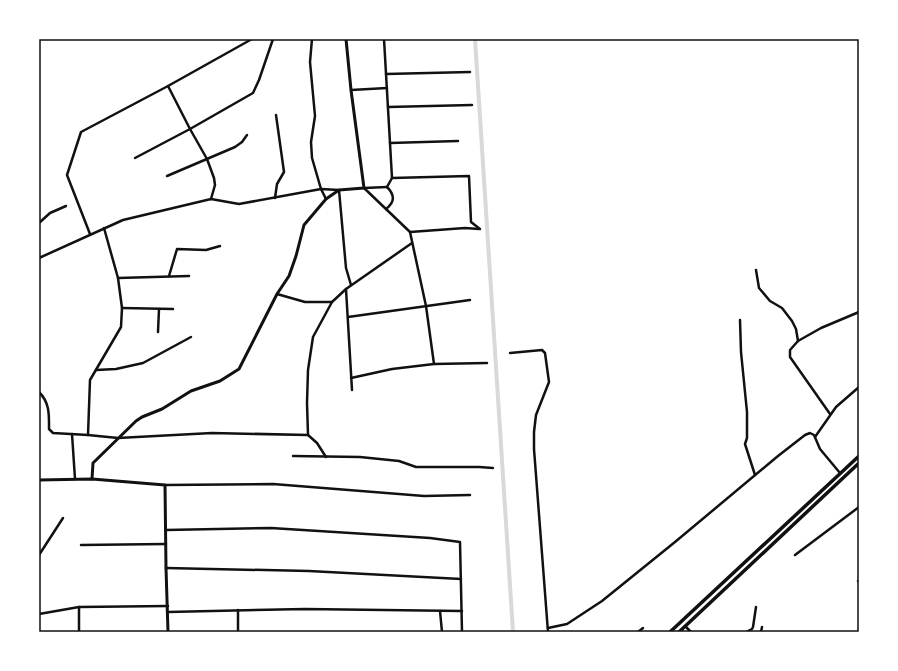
<svg xmlns="http://www.w3.org/2000/svg" width="898" height="671" font-family="'Fira Sans',sans-serif">
	<style>
		.lines { fill: none; stroke-linecap: round; stroke-linejoin: round }
		.canal { stroke: #d9d9d9; stroke-width: 4 }
		.minor { stroke: #111; stroke-width: 2.5 }
		.tertiary { stroke: #111; stroke-width: 3 }
		.primary { stroke: #111; stroke-width: 3.5 }
		.neatline { fill: none; stroke: #111; stroke-width: 1.5 }
	</style>
	<rect width="100%" height="100%" fill="#fff"/>
	<g class="lines">
		<path class="canal" d="M475,39l38,593"/>
		<g class="minor">
			<path d="M312,39l-2,23 5,54 -4,26 1,16 9,31 5,10"/>
			<path d="M384,39l8,139 -5,9"/>
			<path d="M386,74l84,-2"/>
			<path d="M168,86l22,43 17,30 7,19 1,7 -4,14"/>
			<path d="M351,90l36,-2"/>
			<path d="M388,107l84,-2"/>
			<path d="M390,143l68,-2"/>
			<path d="M135,158l55,-29 63,-36 6,-13 14,-41"/>
			<path d="M167,176l68,-29 7,-5 5,-7"/>
			<path d="M392,178l77,-2 2,46 9,7"/>
			<path d="M364,188l46,44 16,74 8,58"/>
			<path d="M364,188l23,-1"/>
			<path d="M275,198l2,-14 7,-12 -8,-57"/>
			<path d="M386,209c9,-7 9,-14 1,-22"/>
			<path d="M39,223l11,-10 16,-7"/>
			<path d="M410,232l55,-4 14,1"/>
			<path d="M90,234l-23,-59 14,-43 87,-46 84,-47"/>
			<path d="M39,258l84,-38 88,-21 28,5 82,-15 18,1 7,78 5,17"/>
			<path d="M756,270l3,18 11,13 12,7 10,13 4,8 2,12 -8,9v7l40,57"/>
			<path d="M169,276l8,-27 29,1 14,-4"/>
			<path d="M118,278l71,-2"/>
			<path d="M346,289l6,101"/>
			<path d="M277,294l28,8h27"/>
			<path d="M122,308l51,1"/>
			<path d="M348,317l122,-17"/>
			<path d="M740,320l1,32 6,60v26l-2,6 10,31"/>
			<path d="M158,332l1,-23"/>
			<path d="M798,341l23,-13 38,-16"/>
			<path d="M510,353l32,-3 3,3 4,29 -13,33 -2,17v17l14,183"/>
			<path d="M96,370l20,-1 27,-6 48,-26"/>
			<path d="M351,378l41,-9 42,-5 53,-1"/>
			<path d="M39,392c11,11 10,23 10,37l4,4 35,2 30,3 94,-5 96,2 9,8 9,14"/>
			<path d="M72,434l3,45"/>
			<path d="M88,435l2,-55 31,-53 1,-19 -4,-30 -14,-50"/>
			<path d="M308,435l-1,-32 1,-33 5,-33 19,-35 14,-13 66,-46"/>
			<path d="M815,437l21,-30 23,-20"/>
			<path d="M293,456l67,1 39,4 17,6h63l14,1"/>
			<path d="M165,485l108,-1 151,12 46,-1"/>
			<path d="M166,530l105,-2 159,10 30,4 2,90"/>
			<path d="M81,545l85,-1"/>
			<path d="M39,555l24,-37"/>
			<path d="M795,555l64,-48"/>
			<path d="M166,568l143,3 152,8"/>
			<path d="M858,581l1,1"/>
			<path d="M440,611l2,21"/>
			<path d="M168,612l137,-3 157,2"/>
			<path d="M39,614l40,-7 89,-1"/>
			<path d="M685,626l6,6"/>
			<path d="M548,628l19,-4 35,-23 73,-59 103,-86 27,-21 5,-2 4,2 6,14 20,24"/>
			<path d="M79,632v-25"/>
			<path d="M238,632v-22"/>
			<path d="M638,632l5,-4"/>
			<path d="M746,632l6,-3 1,-2 3,-20"/>
			<path d="M761,632l1,-5"/>
		</g>
		<g class="tertiary">
			<path d="M92,479l1,-16 43,-42 6,-4 20,-8 29,-18 29,-10 19,-12 38,-75 12,-18 7,-20 8,-31 22,-26 13,-9 25,-2 -13,-98 -5,-51"/>
			<path d="M39,480l53,-1 73,6 1,83 2,64"/>
		</g>
		<g class="primary">
			<path d="M670,632l189,-176"/>
			<path d="M679,632l180,-169"/>
		</g>
	</g>
	<rect width="898" height="671" fill="none" stroke="#ffffff" stroke-width="80"/>
	<rect x="40" y="40" width="818" height="591" class="neatline"/>
</svg>
